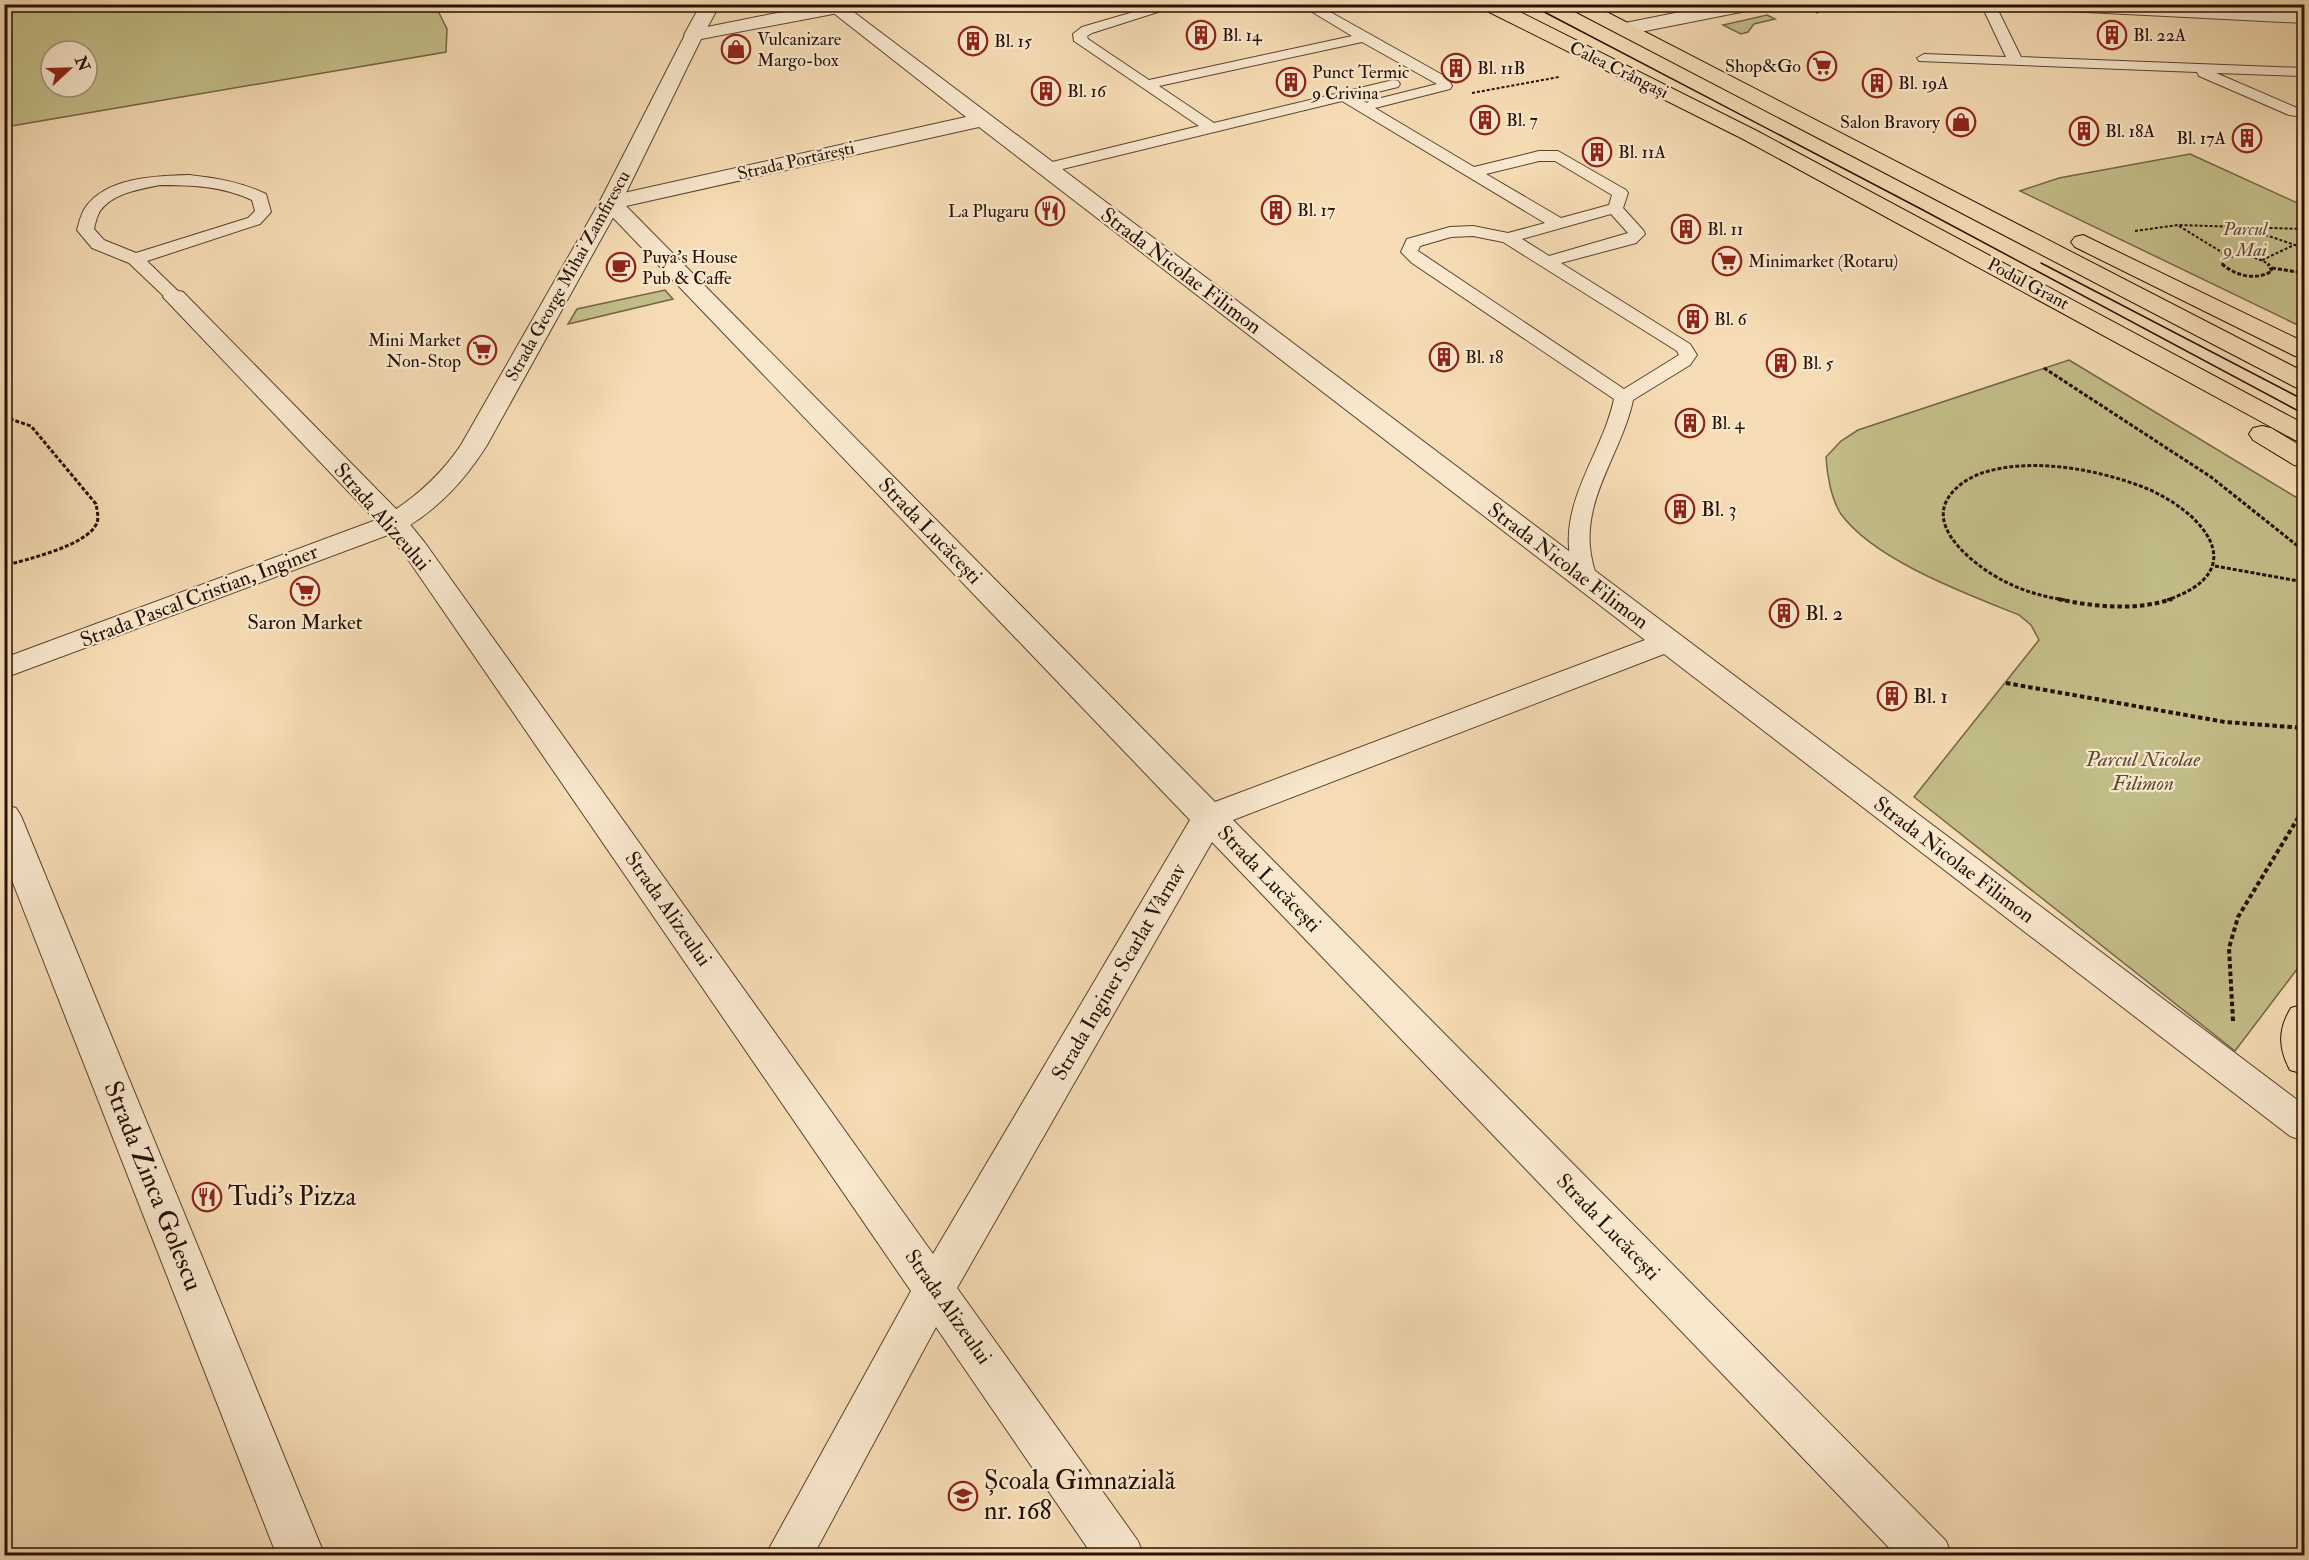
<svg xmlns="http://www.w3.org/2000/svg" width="2309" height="1560" font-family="'IM FELL Double Pica',serif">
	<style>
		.green { fill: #c3be89; stroke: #746645; stroke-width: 1.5; fill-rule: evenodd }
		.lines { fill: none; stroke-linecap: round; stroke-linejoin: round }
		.service-casing { stroke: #5a422e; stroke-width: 2 }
		.minor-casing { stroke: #5a422e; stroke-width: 2 }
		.tertiary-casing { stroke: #5a422e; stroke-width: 2 }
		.primary-casing { stroke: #260f01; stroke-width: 2 }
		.path-far2 { stroke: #260f01; stroke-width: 2; stroke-dasharray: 3 2; stroke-linecap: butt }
		.path-far1 { stroke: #260f01; stroke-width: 3; stroke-dasharray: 4 2; stroke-linecap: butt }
		.path { stroke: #260f01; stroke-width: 4; stroke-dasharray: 4.5 3; stroke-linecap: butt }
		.service { fill: #f9e8ce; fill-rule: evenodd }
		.minor { fill: #f9e8ce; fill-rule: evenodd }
		.tertiary { fill: #f9e8ce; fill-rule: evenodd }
		.primary { fill: #f6dcb4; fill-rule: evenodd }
		.tram { stroke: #260f01; stroke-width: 1.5 }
		.labels { text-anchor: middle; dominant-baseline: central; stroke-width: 4.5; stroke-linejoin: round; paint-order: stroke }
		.far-poi-label { font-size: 18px; fill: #260f01; stroke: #f9e8ce; text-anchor: start }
		.far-street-label { font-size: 18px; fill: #260f01; stroke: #f9e8ce }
		.far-park-label { font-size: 18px; font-style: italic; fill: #5d4c31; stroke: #f9e8ce }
		.street-label { font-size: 21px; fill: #260f01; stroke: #f9e8ce }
		.poi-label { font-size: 21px; fill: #260f01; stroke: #f9e8ce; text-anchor: start }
		.park-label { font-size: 21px; font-style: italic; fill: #5d4c31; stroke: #f9e8ce }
		.near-street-label { font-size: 26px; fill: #260f01; stroke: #f9e8ce }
		.near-poi-label { font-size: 26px; fill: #260f01; stroke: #f9e8ce; text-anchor: start }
	</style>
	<rect width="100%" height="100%" fill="#f6dcb4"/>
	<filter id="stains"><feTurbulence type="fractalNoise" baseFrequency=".00333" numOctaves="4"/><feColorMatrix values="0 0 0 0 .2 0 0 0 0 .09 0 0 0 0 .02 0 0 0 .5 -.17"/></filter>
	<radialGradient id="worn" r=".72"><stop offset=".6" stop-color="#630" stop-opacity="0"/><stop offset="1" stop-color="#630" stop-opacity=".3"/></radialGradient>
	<g class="green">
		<path d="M4,5h431l12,24 -1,23 -441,75zM51,51h36v36h-36z"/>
		<path d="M1767,15l8,4 -21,5 -6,8 -7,2 -18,-9z"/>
		<path d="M2190,154l114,52v122l-284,-137 39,-13z"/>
		<path d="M665,290l8,9 -105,25 9,-15z"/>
		<path d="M2069,360l235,142v458l-69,91 -321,-254 125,-157 -8,-15 -12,-10c-52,-21 -145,-55 -178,-101 -10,-15 -14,-40 -15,-57l15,-16 17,-11z"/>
	</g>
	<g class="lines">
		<g class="service-casing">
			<g id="service">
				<path d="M1161,4h22l-91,29 -5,3 1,3 61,41 203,-44 -53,-32h17l132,74 4,8 -2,3 -75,19 99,59 65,-16h19l68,39 2,3 -5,15 20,22 2,4 -9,9 -75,20 129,81 7,11 -7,10 -57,35c-10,49 -48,95 -43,147 1,11 4,22 7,32l-3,5 -8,1 -8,-1 -3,-5c-2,-10 -6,-22 -6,-32 -4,-52 35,-99 45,-148l-202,-136 -11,-11 6,-13 43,-12 23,-1 35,7 37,-10 -203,-122 -296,72 -6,-2 -2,-3 2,-3 159,-39 -125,-85 -1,-7 9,-7zM1362,42l75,42 -68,17 -2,2 -10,-6 41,-10 2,-3 -2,-3 -5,-1 -179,43 -55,-37zM1539,161h16l57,34 -3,10 -48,13 -75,-44zM1611,214l17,19 -79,23 -27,-17zM1473,236l30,6 174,109 2,4 -55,34 -206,-138 2,-5 31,-9z"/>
				<path d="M1981,4h14l26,53 283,11v8l-88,-3 81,35 7,1v8l-15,-2 -90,-39 -2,-4 -278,-11 -2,-3 7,-4 82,3z"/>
				<path d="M189,175c27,3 52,7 77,19l5,18 -11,12 -113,37 37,36 -3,4h-12l-40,-38 -37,-15 -15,-18c2,-7 4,-16 8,-22 21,-31 71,-32 104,-33zM160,185c32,0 62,1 92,15l3,11 -7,7 -112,35 -32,-13 -10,-11c1,-5 3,-13 6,-18 13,-18 40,-22 60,-26z"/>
			</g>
		</g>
		<g class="minor-casing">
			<g id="minor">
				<path d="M701,4h19l-19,35h-14l-3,-4z"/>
				<path d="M822,4h21l1461,1101v36l-14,-5 -626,-482 -431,166 713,721 6,15h-55l-685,-714 -255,446 181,253 6,15h-51l-157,-229 -123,229h-48l146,-265 -506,-736 -21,-26 -221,-232 4,-5 8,-2 8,2 221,225 21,26 508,711 257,-434 -591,-617 3,-5 8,-2 356,-79zM979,127l666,513 -430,162 -589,-596z"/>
				<path d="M1720,4h40l-2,4 -7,2 -126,25 -7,-2 -3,-4 3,-4 7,-2z"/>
				<path d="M2038,4h130l136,7v12l-257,-13 -7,-2z"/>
				<path d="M4,805l12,3 5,8 304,740h-48l-273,-696z"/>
			</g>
		</g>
		<g class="tertiary-casing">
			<path id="tertiary" d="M822,4h41l-2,4 -7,2 -153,29 -80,164 -134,242c-22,35 -47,62 -83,84l-400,149v-20l380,-141c31,-19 56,-41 77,-72l138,-242 88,-172z"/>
		</g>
		<g class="primary-casing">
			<g id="primary">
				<path d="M1479,4h25l253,127 547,293v18l-9,-2 -552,-301 -262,-131z"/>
				<path d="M1567,4h24l713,368v18l-9,-3 -726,-379z"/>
				<path d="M2083,235l221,107v16l-9,-2 -220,-109 -4,-5 4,-5z"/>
				<path d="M2262,426l9,2 33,20v19l-10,-2 -41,-25 -4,-6 4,-6z"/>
				<path d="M2304,1004v70l-14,-4c-12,-22 -12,-41 1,-62z"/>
			</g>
		</g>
		<g class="path-far2">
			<path d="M1803,4l15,9"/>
			<path d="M1472,93l87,-16"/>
			<path d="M2179,226l49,30"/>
			<path d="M2251,230l53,18"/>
			<path d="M2135,231l43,-6 126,4"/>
			<path d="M2262,260l32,-15"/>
			<path d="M2224,265l-3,-2 3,-5c18,-3 30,-3 46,7"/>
		</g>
		<g class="path-far1">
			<path d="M2222,264c14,12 34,17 50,7l-4,-7"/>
			<path d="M2272,268l32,5"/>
			<path d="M2044,368l167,109 93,74"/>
			<path d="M4,417l27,9 65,78c1,6 3,13 1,19 -10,23 -70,36 -93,43"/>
			<path d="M2215,566l89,16"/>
			<path d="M2065,600c-21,-3 -42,-9 -61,-19 -24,-12 -75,-49 -57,-81 7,-13 21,-22 35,-27 49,-16 114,-4 161,14 58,23 113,83 24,113"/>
		</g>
		<g class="path">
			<path d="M2058,599c36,8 78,12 114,0"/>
			<path d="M2006,683l219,39 79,6"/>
			<path d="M2233,1021l-4,-73 9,-31 66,-109"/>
		</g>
		<use href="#service" class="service"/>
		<use href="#minor" class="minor"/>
		<use href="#tertiary" class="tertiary"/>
		<use href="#primary" class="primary"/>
		<g class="tram">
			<path d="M1529,4l392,205 383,205"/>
			<path d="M2041,263l263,137"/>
		</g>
	</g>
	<defs>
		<g id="building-ring" transform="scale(1.5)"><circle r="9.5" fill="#f9e8ce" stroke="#8f2418" stroke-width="1.5"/><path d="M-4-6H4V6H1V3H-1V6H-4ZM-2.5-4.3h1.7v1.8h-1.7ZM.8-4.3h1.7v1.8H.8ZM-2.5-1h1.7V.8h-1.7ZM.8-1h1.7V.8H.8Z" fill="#8f2418"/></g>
		<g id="shop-ring" transform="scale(1.5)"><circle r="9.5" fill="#f9e8ce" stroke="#8f2418" stroke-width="1.5"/><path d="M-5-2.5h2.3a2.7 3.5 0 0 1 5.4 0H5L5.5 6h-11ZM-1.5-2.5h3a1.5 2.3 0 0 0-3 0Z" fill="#8f2418"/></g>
		<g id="supermarket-ring" transform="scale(1.5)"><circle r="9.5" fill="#f9e8ce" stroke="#8f2418" stroke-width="1.5"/><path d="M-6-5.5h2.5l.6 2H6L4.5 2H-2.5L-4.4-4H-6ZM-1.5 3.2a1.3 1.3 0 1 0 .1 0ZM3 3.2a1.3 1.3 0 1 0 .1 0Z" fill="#8f2418"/></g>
		<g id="restaurant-ring" transform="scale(1.5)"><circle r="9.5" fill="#f9e8ce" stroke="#8f2418" stroke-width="1.5"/><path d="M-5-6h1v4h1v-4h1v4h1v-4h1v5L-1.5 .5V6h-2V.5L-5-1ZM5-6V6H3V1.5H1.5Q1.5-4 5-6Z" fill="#8f2418"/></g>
		<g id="cafe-ring" transform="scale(1.5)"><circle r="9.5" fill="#f9e8ce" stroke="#8f2418" stroke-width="1.5"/><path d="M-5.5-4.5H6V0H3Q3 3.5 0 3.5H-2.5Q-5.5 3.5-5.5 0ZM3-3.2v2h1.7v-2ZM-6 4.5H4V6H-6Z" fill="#8f2418"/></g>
		<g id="school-ring" transform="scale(1.5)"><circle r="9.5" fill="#f9e8ce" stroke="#8f2418" stroke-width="1.5"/><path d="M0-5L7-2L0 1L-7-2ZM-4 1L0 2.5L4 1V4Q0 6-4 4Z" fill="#8f2418"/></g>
	</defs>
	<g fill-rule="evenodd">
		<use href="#building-ring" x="1201" y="35"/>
		<use href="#building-ring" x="2112" y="35"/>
		<use href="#building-ring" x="973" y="41"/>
		<use href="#shop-ring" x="736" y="49"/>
		<use href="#supermarket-ring" x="1822" y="66"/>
		<use href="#building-ring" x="1456" y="68"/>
		<use href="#building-ring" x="1291" y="82"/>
		<use href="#building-ring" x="1877" y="83"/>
		<use href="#building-ring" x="1046" y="91"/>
		<use href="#building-ring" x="1485" y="120"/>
		<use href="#shop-ring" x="1961" y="122"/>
		<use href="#building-ring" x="2084" y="131"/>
		<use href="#building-ring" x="2247" y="138"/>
		<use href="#building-ring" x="1597" y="152"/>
		<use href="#building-ring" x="1276" y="210"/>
		<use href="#restaurant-ring" x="1050" y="211"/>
		<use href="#building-ring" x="1686" y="229"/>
		<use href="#supermarket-ring" x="1727" y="261"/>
		<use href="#cafe-ring" x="621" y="267"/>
		<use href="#building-ring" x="1693" y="319"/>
		<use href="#supermarket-ring" x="482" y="350"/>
		<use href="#building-ring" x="1444" y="357"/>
		<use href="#building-ring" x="1781" y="363"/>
		<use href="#building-ring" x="1690" y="423"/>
		<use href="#building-ring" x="1680" y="509"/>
		<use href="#supermarket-ring" x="305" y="591"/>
		<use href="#building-ring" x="1784" y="613"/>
		<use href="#building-ring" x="1892" y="696"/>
		<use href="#restaurant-ring" x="207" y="1197"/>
		<use href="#school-ring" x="963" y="1496"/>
	</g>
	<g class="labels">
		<g class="far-poi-label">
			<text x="1222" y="35">Bl. 14</text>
			<text x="2133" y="35">Bl. 22A</text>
			<text x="757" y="39">Vulcanizare<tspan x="757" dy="21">Margo-box</tspan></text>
			<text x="994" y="41">Bl. 15</text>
			<text x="1801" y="66" text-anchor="end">Shop&amp;Go</text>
			<text x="1477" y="68">Bl. 11B</text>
			<text x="1312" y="72">Punct Termic<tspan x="1312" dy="21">9 Crivina</tspan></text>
			<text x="1898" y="83">Bl. 19A</text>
			<text x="1067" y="91">Bl. 16</text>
			<text x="1506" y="120">Bl. 7</text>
			<text x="1940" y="122" text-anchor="end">Salon Bravory</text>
			<text x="2105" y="131">Bl. 18A</text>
			<text x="2226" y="138" text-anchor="end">Bl. 17A</text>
			<text x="1618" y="152">Bl. 11A</text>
			<text x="1297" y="210">Bl. 17</text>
			<text x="1029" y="211" text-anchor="end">La Plugaru</text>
			<text x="1707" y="229">Bl. 11</text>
			<text x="642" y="257">Puya's House<tspan x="642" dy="21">Pub &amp; Caffe</tspan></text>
			<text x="1748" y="261">Minimarket (Rotaru)</text>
			<text x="1714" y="319">Bl. 6</text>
			<text x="461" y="340" text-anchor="end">Mini Market<tspan x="461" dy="21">Non-Stop</tspan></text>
			<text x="1465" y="357">Bl. 18</text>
			<text x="1802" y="363">Bl. 5</text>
			<text x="1711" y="423">Bl. 4</text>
		</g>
		<g class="far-street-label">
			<text transform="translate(1619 70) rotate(26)">Calea Crângași</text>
			<text transform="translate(796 161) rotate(-13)">Strada Portărești</text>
			<text transform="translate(568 276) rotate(-61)">Strada George Mihai Zamfirescu</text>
			<text transform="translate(2028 284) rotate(28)">Podul Grant</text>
		</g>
		<g class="far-park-label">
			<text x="2245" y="229">Parcul<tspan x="2245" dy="21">9 Mai</tspan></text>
		</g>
		<g class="street-label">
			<text transform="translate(1181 271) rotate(37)">Strada Nicolae Filimon</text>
			<text transform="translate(382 517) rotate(49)">Strada Alizeului</text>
			<text transform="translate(930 531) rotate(46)">Strada Lucăcești</text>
			<text transform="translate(1568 566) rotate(37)">Strada Nicolae Filimon</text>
			<text transform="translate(199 596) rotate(-21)">Strada Pascal Cristian, Inginer</text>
			<text transform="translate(1954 860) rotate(37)">Strada Nicolae Filimon</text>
			<text transform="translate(1269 879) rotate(46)">Strada Lucăcești</text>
			<text transform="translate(668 909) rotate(55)">Strada Alizeului</text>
			<text transform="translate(1119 972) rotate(-60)">Strada Inginer Scarlat Vârnav</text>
			<text transform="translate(1608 1227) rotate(46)">Strada Lucăcești</text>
			<text transform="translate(948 1307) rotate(55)">Strada Alizeului</text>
		</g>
		<g class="poi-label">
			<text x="1701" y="509">Bl. 3</text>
			<text x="1805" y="613">Bl. 2</text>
			<text x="305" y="622" text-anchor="middle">Saron Market</text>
			<text x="1913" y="696">Bl. 1</text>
		</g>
		<g class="park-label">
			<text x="2143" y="759">Parcul Nicolae<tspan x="2143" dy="24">Filimon</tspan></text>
		</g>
		<g class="near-street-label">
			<text transform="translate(153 1186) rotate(68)">Strada Zinca Golescu</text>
		</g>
		<g class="near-poi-label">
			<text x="228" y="1197">Tudi's Pizza</text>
			<text x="984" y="1481">Școala Gimnazială<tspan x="984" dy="30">nr. 168</tspan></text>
		</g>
	</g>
	<rect width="2309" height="1560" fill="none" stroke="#f6dcb4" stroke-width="24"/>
	<rect x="6" y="6" width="2297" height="1548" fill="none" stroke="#260f01" stroke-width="3"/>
	<rect x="12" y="12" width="2285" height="1536" fill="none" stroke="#260f01" stroke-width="1.5"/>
	<g transform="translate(69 69) rotate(68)"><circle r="28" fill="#f9e8ce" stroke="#a5917c" stroke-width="1.5"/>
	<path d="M0-4.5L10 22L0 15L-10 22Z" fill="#8f2418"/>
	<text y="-9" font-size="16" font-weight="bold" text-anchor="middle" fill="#260f01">N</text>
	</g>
	<rect width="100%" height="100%" filter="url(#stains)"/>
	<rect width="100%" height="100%" fill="url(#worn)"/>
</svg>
